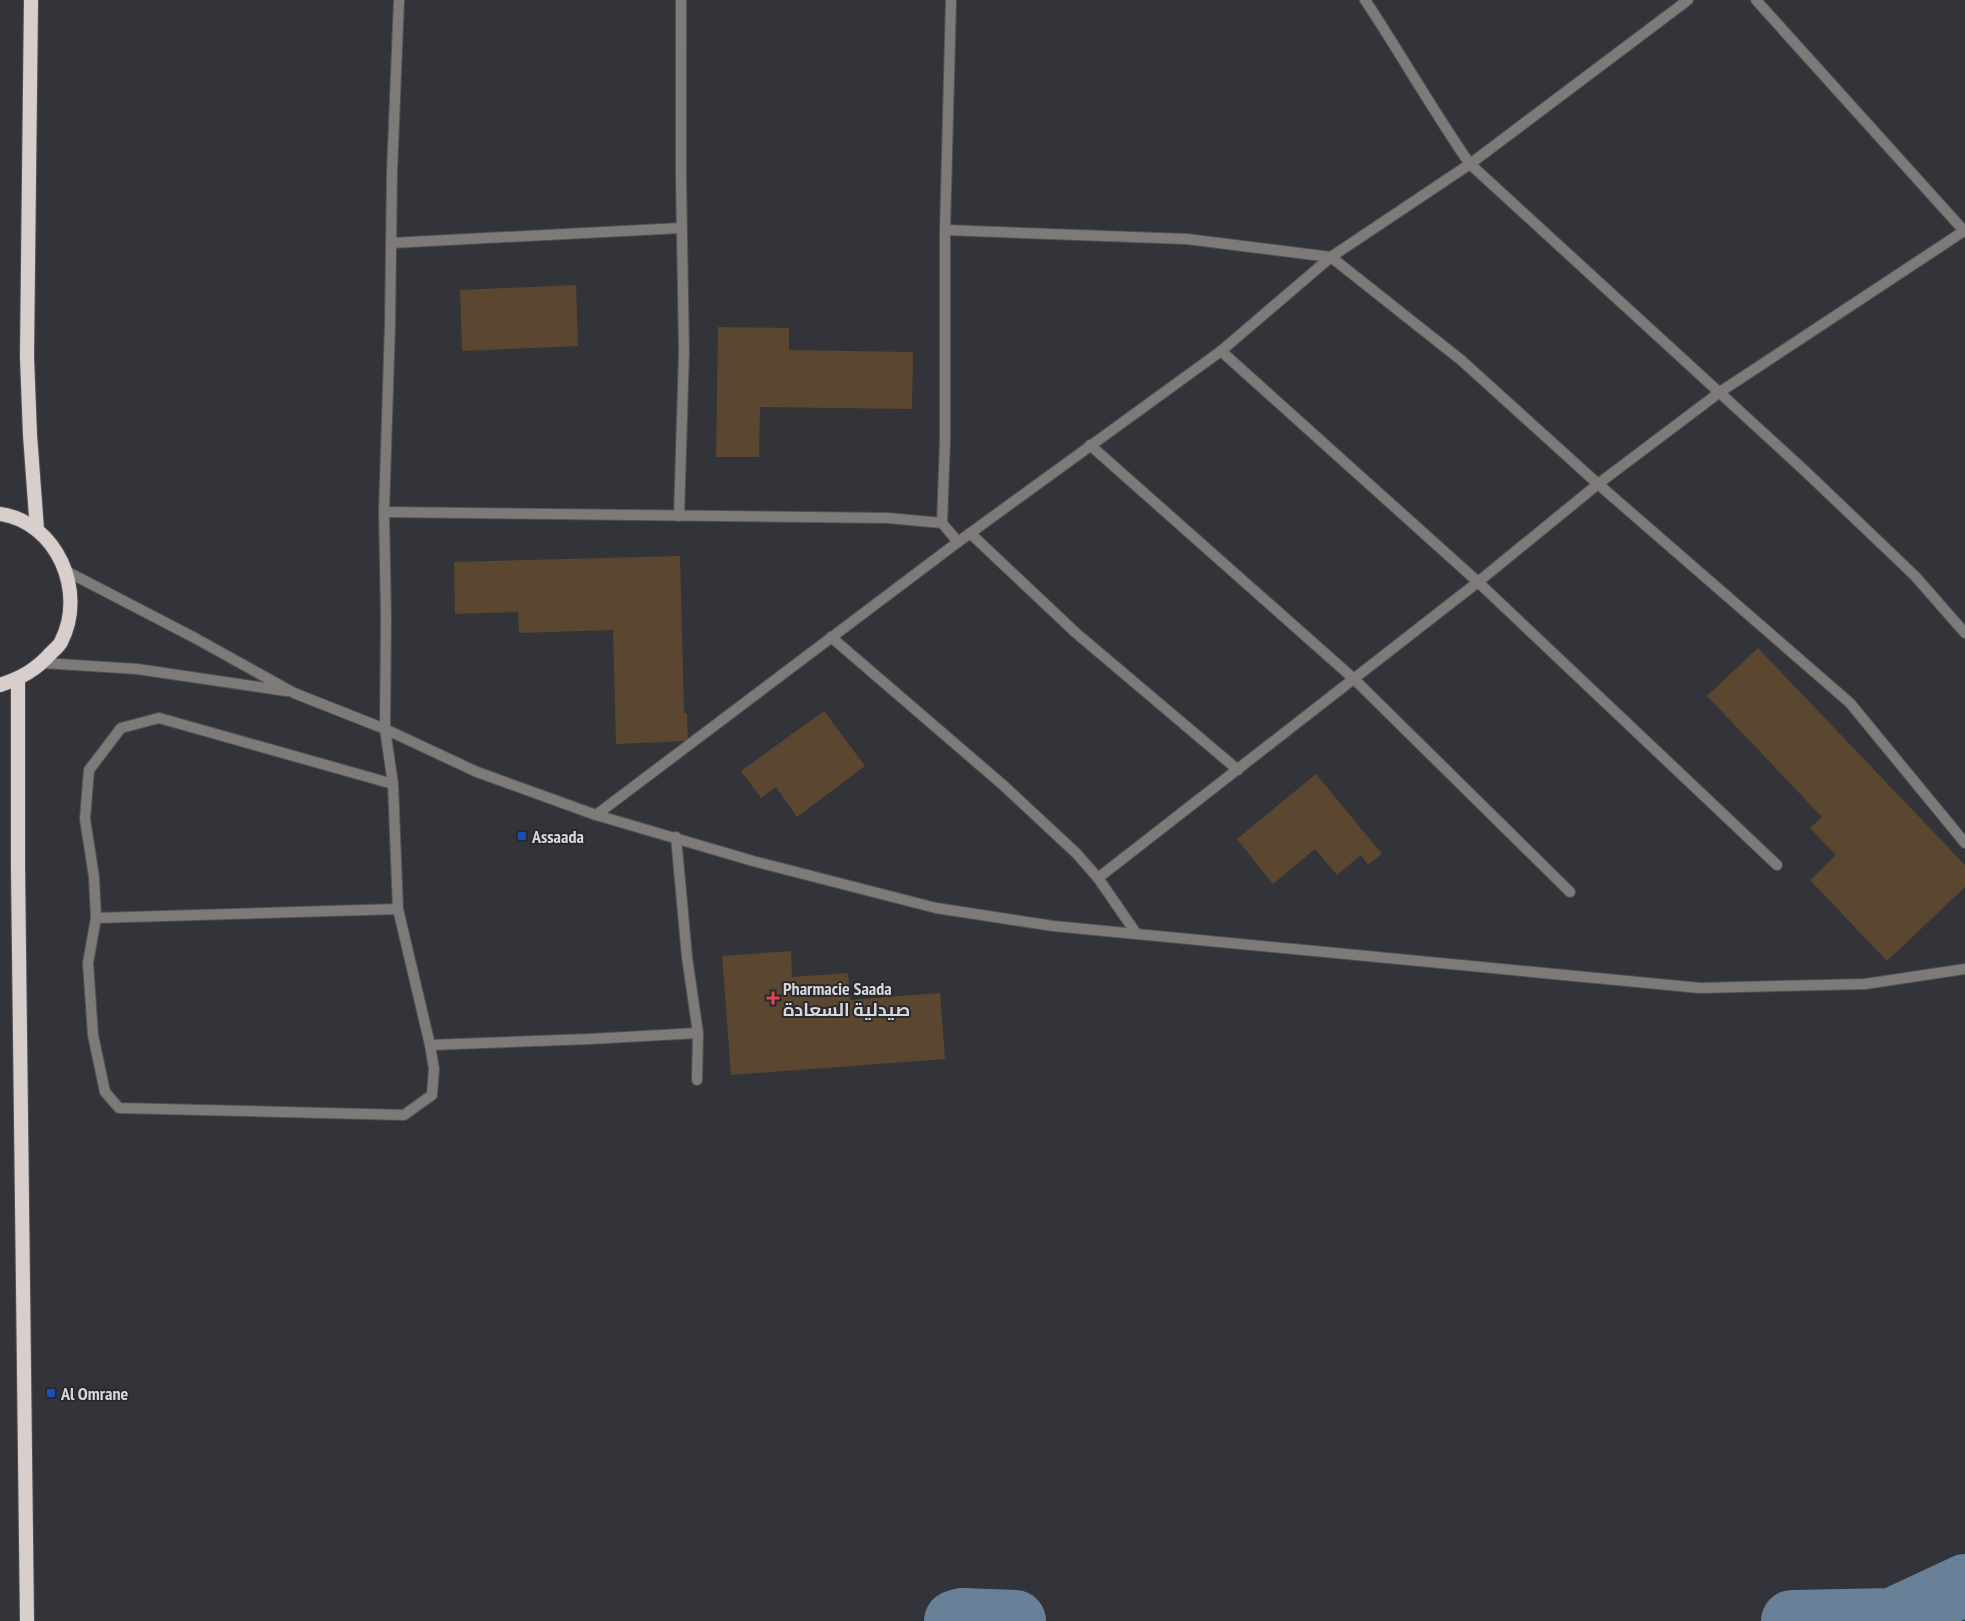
<svg xmlns="http://www.w3.org/2000/svg" width="1965" height="1621" font-family="'PT Sans Narrow',Cairo,sans-serif">
	<style>
		.lines { fill: none; stroke-linecap: round; stroke-linejoin: round }
		.river { stroke: #698198; stroke-width: 62 }
		.building { fill: #5b472f }
		.service-casing { stroke: #515157; stroke-width: 12 }
		.minor-casing { stroke: #515157; stroke-width: 12 }
		.tertiary-casing { stroke: #515157; stroke-width: 12 }
		.trunk-casing { stroke: #515157; stroke-width: 16 }
		.service { stroke: #7e7a79; stroke-width: 10 }
		.minor { stroke: #7e7a79; stroke-width: 10 }
		.tertiary { stroke: #7e7a79; stroke-width: 10 }
		.trunk { stroke: #d8cecc; stroke-width: 14 }
		.transit-dot { fill: #1a4fb4; stroke: #29292f; stroke-width: 2 }
		.health-dot { fill: #e0444e; stroke: #29292f; stroke-width: 2 }
		.labels { text-anchor: middle; dominant-baseline: central; stroke-width: 4; stroke-linejoin: round; paint-order: stroke }
		.poi-label { font-size: 18px; font-weight: bold; fill: #d8d8dc; stroke: #29292f; text-anchor: start }
	</style>
	<rect width="100%" height="100%" fill="#33333a"/>
	<g class="lines">
		<g class="river">
			<path d="M955,1621l7,-2 53,2"/>
			<path d="M1792,1621l100,-2 73,-34"/>
		</g>
	</g>
	<g class="building">
		<path d="M576,285l2,61 -116,5 -2,-61z"/>
		<path d="M718,327l71,1v22l124,2 -1,57 -152,-2 -1,50h-43z"/>
		<path d="M680,556l4,157h3l1,28 -72,3 -3,-114 -94,3 -1,-21 -63,2 -1,-52z"/>
		<path d="M1758,648l207,217v22l-78,74 -77,-81 26,-25 -26,-27 12,-11 -115,-121z"/>
		<path d="M824,711l41,55 -68,51 -21,-30 -15,11 -20,-27z"/>
		<path d="M1316,774l66,80 -14,11 -7,-10 -24,20 -22,-26 -42,35 -36,-45z"/>
		<path d="M791,951l1,26 56,-4 2,27 90,-7 5,66 -214,16 -9,-119z"/>
	</g>
	<g class="lines">
		<g class="service-casing">
			<g id="service">
				<path d="M945,230l242,9 144,18 130,103 137,124 252,219 115,140"/>
				<path d="M1221,351l257,231 299,283"/>
				<path d="M1090,445l264,234 216,213"/>
			</g>
		</g>
		<g class="minor-casing">
			<g id="minor">
				<path d="M1365,0c36,54 68,111 105,164l335,307 110,105 50,57"/>
				<path d="M1756,0l209,232"/>
				<path d="M391,243l290,-15"/>
				<path d="M384,512l504,6 54,5 16,19"/>
				<path d="M679,516l5,-164 -3,-173v-179"/>
				<path d="M942,523l3,-82v-211l6,-230"/>
				<path d="M970,533l106,100 162,137"/>
				<path d="M831,637l172,148 73,68 22,25 38,55"/>
				<path d="M596,815l362,-273 263,-191 110,-94 139,-93 218,-164"/>
				<path d="M676,837l11,120 11,76 -1,47"/>
				<path d="M1098,878l380,-296 120,-98 122,-92 244,-161"/>
				<path d="M398,909l-302,9 -8,45 5,72 12,57 14,16 285,7 28,-20 2,-26 -4,-24 -32,-136 -5,-125 -8,-55 1,-112 -2,-105 6,-187 2,-153 7,-172"/>
				<path d="M96,918l-2,-41 -9,-58 4,-49 32,-42 38,-10 234,66"/>
				<path d="M430,1045l160,-6 108,-6"/>
			</g>
		</g>
		<g class="tertiary-casing">
			<g id="tertiary">
				<path d="M66,571l129,67 99,55 91,36 92,43 119,43 157,46 183,47 117,18 647,62 165,-4 100,-15"/>
				<path d="M43,663l94,6 149,22"/>
			</g>
		</g>
		<g class="trunk-casing">
			<g id="trunk">
				<path d="M31,0l-4,357 3,78 7,95"/>
				<path d="M0,514c57,8 87,78 61,128 -2,4 -7,8 -10,11 -15,17 -30,25 -51,32"/>
				<path d="M18,679v187l9,755"/>
			</g>
		</g>
		<use href="#service" class="service"/>
		<use href="#minor" class="minor"/>
		<use href="#tertiary" class="tertiary"/>
		<use href="#trunk" class="trunk"/>
	</g>
	<g class="transit-dot">
		<rect x="517" y="831" width="10" height="10" rx="2.5"/>
		<rect x="46" y="1388" width="10" height="10" rx="2.5"/>
	</g>
	<path class="health-dot" d="M770.5 990.5h5v5h5v5h-5v5h-5v-5h-5v-5h5z"/>
	<g class="labels">
		<g class="poi-label">
			<text x="532" y="836">Assaada</text>
			<text x="783" y="988">Pharmacie Saada<tspan x="783" dy="21">صيدلية السعادة</tspan></text>
			<text x="61" y="1393">Al Omrane</text>
		</g>
	</g>
</svg>
